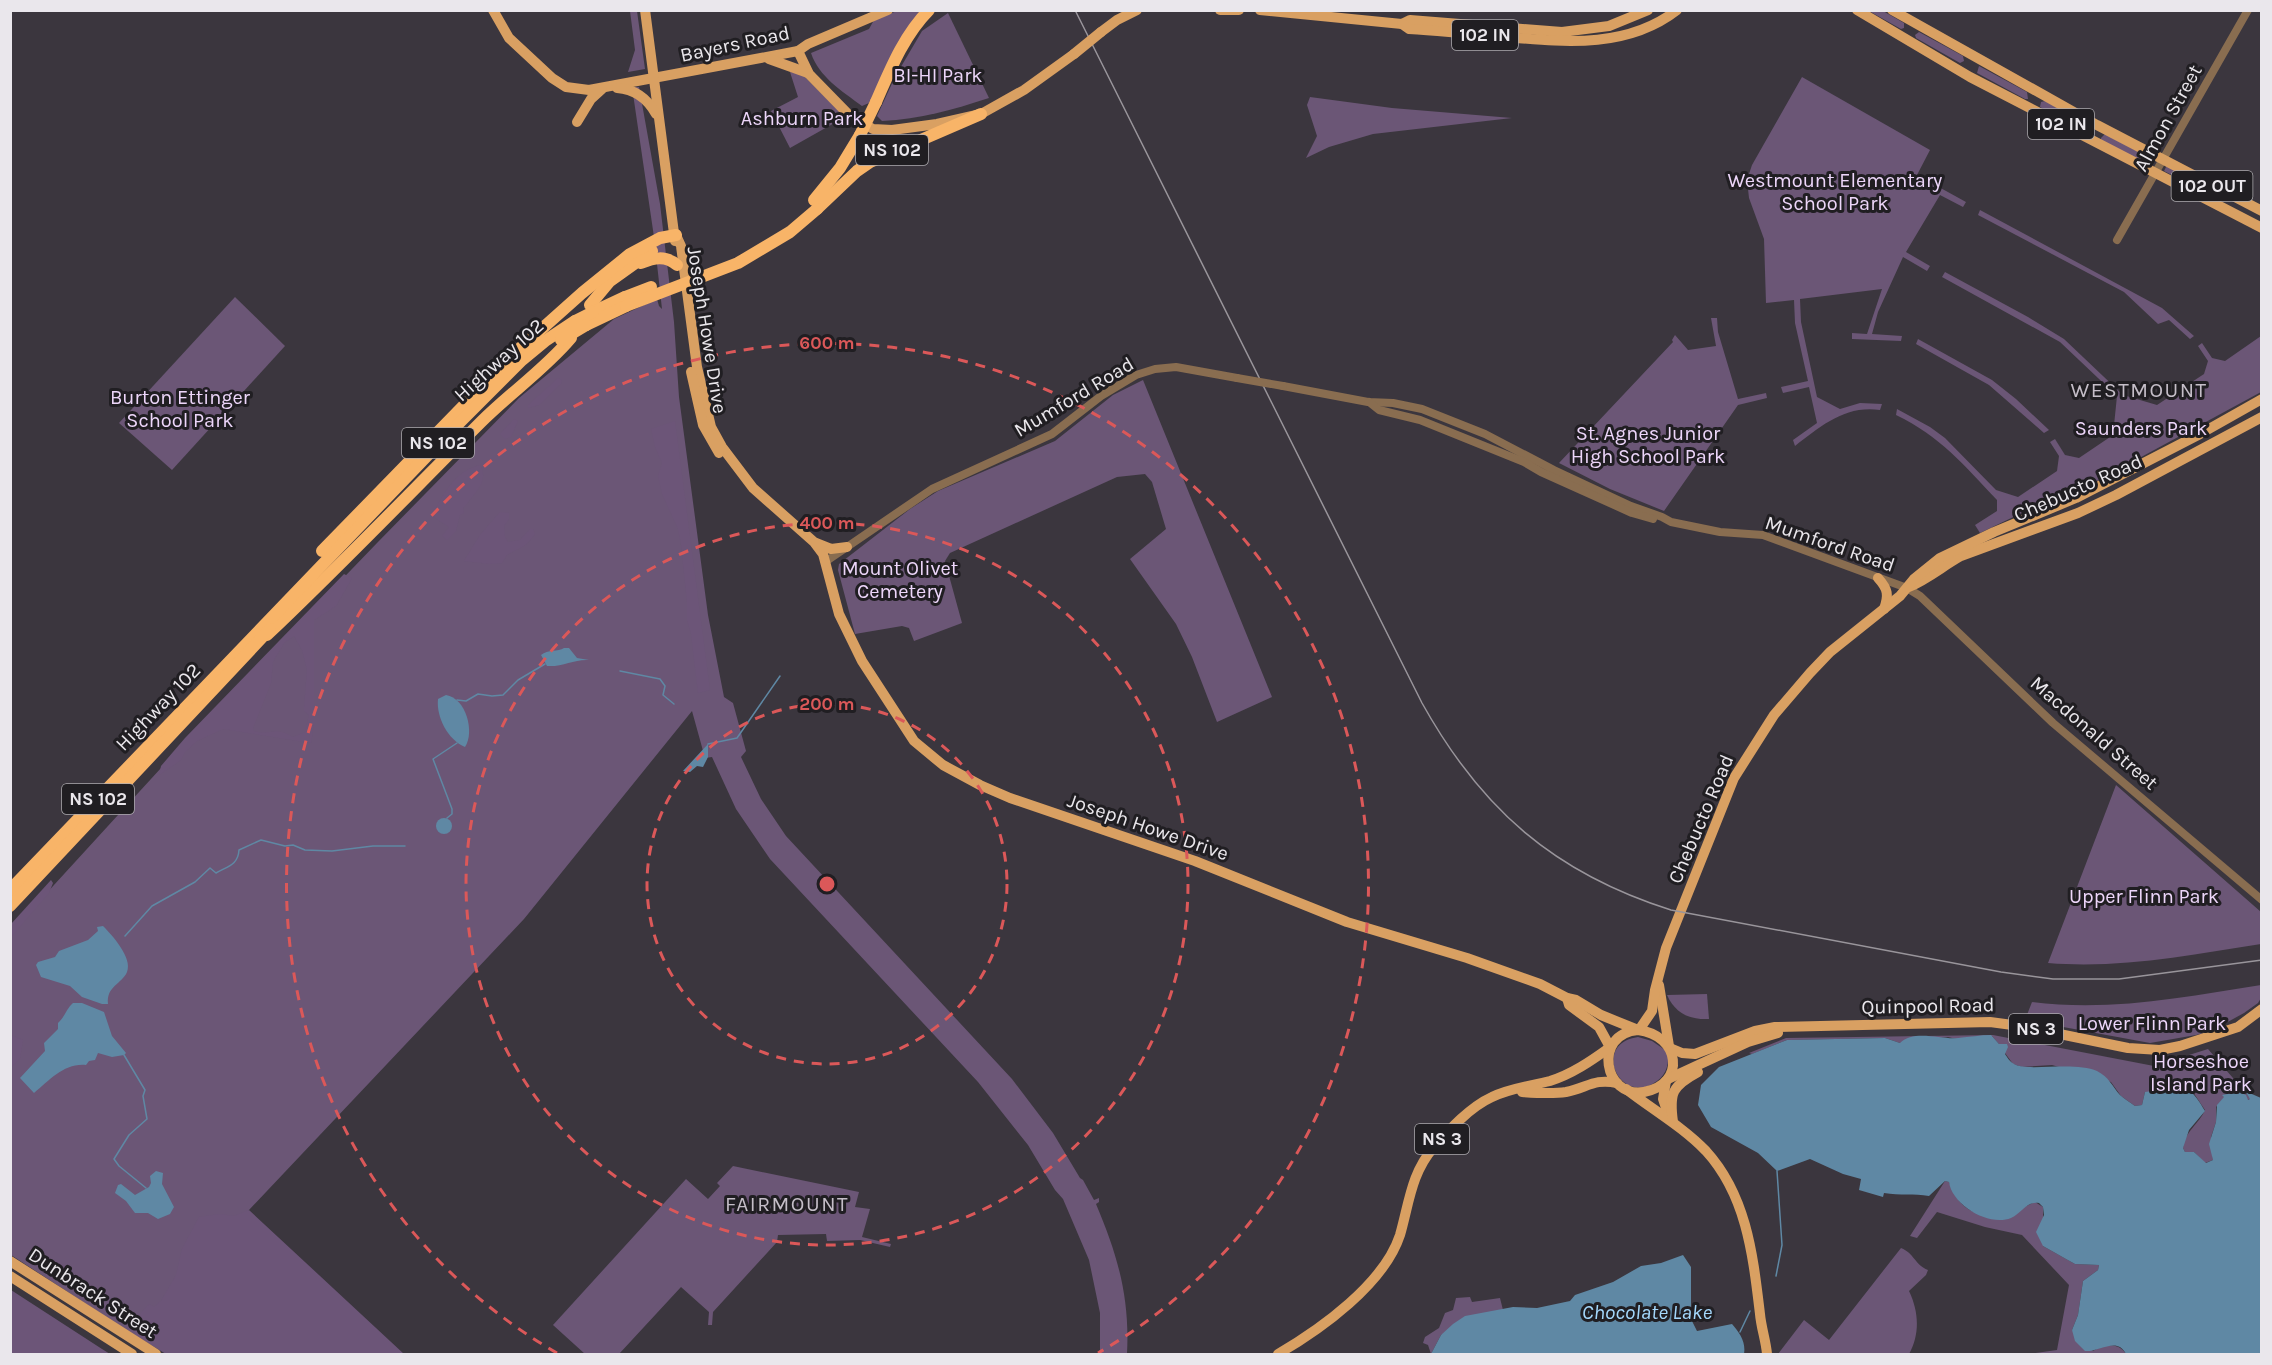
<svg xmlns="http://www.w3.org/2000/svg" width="2272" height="1365" font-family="Karla,sans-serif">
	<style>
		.green { fill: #6b5676 }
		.forest { fill: #6c5578; fill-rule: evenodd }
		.water { fill: #5f88a4 }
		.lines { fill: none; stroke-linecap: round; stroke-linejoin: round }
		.stream { stroke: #5f88a4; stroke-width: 1.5 }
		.minor { stroke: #896d50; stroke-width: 8 }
		.major { stroke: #d9a062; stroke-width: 10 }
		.highway { stroke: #f8b468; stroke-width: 12 }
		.rail { stroke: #99959b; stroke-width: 1.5 }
		.minor-bridge { stroke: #896d50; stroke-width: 8 }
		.major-bridge { stroke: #d9a062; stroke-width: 10 }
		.highway-bridge { stroke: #f8b468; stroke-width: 12 }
		.ring { fill: none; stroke: #db5859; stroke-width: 3; stroke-dasharray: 10 8 }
		.labels { text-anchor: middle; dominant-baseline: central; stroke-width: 6; stroke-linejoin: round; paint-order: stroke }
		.shield { fill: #201e22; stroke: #adabaf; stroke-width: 1.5 }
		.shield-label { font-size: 18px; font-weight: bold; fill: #eae7ec }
		.street-label { font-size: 20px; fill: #eae7ec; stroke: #201e22 }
		.park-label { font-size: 20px; fill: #edd6fa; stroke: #201e22 }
		.neighbourhood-label { font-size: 21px; letter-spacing: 1.5px; fill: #c5bec8; stroke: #201e22 }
		.water-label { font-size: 21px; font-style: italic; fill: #a4d8fc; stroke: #201e22 }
		.centre { fill: #db5859; stroke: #201e22; stroke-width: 3 }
		.ring-label { font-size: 18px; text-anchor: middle; font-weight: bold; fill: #db5859; stroke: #201e22; stroke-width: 6; stroke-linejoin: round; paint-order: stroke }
	</style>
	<rect width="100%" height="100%" fill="#3b363e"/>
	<g class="green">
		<path d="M630,11h7l8,58 -17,3 7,-22z"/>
		<path d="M897,11h30l-58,92 -7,3c-20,-15 -43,-29 -51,-53l58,-24 5,-9z"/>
		<path d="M1869,11h14l21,12v5l-3,1z"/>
		<path d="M948,13l41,85c-37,12 -68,21 -107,23l-5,-5 18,-39 27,-46z"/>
		<path d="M1919,32l44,24 1,5 -4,2 -44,-25 -1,-3z"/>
		<path d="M1979,66l48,26 1,7h-3l-48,-26z"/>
		<path d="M790,72l11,1 44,44 -55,31 -19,-37 27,-14z"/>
		<path d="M1802,77l128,73 -13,25 49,27 -3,5 -23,-12 -34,57 24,14 -3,5 -24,-14 -25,55 -6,22 30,2 -1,5 -49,-2v-6l15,1 15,-45 -82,10 1,23 16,75 23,12 20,-6 22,1 -2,6c-35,-5 -59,16 -85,36l-2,-6 24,-17 -8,-36 -26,6 -2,-6 27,-6 -13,-58 -1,-23 -28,3 -2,-64 -15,-41 -2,-18 5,-15z"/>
		<path d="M632,87h7l21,117 14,118 5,75 29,218 16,82 9,6 13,48 -5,6 20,42 25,37 226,243 41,54 27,45 3,2 11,20 5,-2v4l-3,2c22,52 34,94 31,150h-27v-41l-11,-53 -26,-61 -8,-9 -27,-45 -50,-63 -208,-223 -34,-50 -24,-52 -7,1 -13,-47 -168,208 -275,291 -109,129 -129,-84v-323l161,-176 205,-213 142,-145 95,-79 43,-20 2,7 3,3 -8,-72z"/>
		<path d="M1310,97l82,11 120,10 -139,16 -44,13 -23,11 11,-22 -10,-31z"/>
		<path d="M2045,101l46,26 -1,3 -4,2 -46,-25 1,-5z"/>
		<path d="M2105,134l47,25 1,5 -2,2 -50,-25v-3z"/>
		<path d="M2167,165l47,25v3l-3,2 -47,-24z"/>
		<path d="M1980,210l182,98 32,28 -4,3 -21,-19 -11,4 -34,-32 -146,-77z"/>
		<path d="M1945,272l83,45 36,22 59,56 34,10 47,-31 4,-13 -10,-15 4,-3 10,15 13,3 36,-25v56l-175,95 -54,21 -52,25 -5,-8 22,-14v-11c-33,-35 -57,-64 -101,-85l1,-6 33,18 15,11 51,52 22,7 39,-26 2,-15 -9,-14 5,-3 10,16 14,3 34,-23 4,-39 -57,-54 -118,-65z"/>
		<path d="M235,297l50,49 -113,124 -53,-47z"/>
		<path d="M1711,318h6l1,14 20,67 28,-6 1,5 -29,7 -74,106 -54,-22 -51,-26 114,-121 -1,-2 3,-5 13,15 28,-4z"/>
		<path d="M1918,339l74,41 24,19 33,31 -5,3 -55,-48 -73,-41z"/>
		<path d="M1143,380l129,317 -55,25 -25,-65 -16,-33 -46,-65 36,-30 -14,-47 -7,-8 -28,3 -167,76 -5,8 17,62 -48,18 -5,-13 -7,-2 -47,8 -17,-64 1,-6 71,-55 28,-18 117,-50 58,-46z"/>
		<path d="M2116,785l145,127v32c-71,11 -141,25 -213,19z"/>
		<path d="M2261,985v13l-3,5 -14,10 -31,17 -17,5 -46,8 -125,-23 7,-18c78,10 153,-5 229,-17z"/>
		<path d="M1707,994l2,25c-20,1 -34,-6 -42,-24z"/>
		<path d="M1991,1035l-35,4 -8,-2 -48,6 -15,-5 -98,2 -35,14 -3,-1 37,-15 207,-3 161,31 54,-17 43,50 -4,1 -13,-7 -9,4 -9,10v15l-5,15 2,23 -8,3 -11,-11h-9l-2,-4c2,-17 16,-24 22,-38l-12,-18h-48l-3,13 -7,1 -14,-10 -10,-14 -59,-17 -30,2 -9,-3 -8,-11v-2z"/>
		<path d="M1638,1037l14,4 16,11c1,11 -1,22 -11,29 -36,27 -67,-37 -19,-44z"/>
		<path d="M733,1166l126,26 -4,15 15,2 -8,28 29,7 -1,3 -30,-7 -33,1 -1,-7 -48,1 -1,7 -64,70 -1,13h-4l1,-13 -28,-25 -62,67h-34l-32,-29 133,-146 22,20 12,-13 -3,-3z"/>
		<path d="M1945,1181l4,1c13,34 30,33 63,35l12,-10 11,-5 8,5v39l32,18 24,1 -1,5 -15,11 -5,34 -6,15 21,21c12,-8 26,-8 33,3h-98l29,-4 12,-65 -47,-50 -37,-8 -48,-15 -20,26 -7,-2z"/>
		<path d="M1901,1248c13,5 14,17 27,22l-2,5 -17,16c10,21 11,43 0,63h-131l26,-34 25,20z"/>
		<path d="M1470,1297l2,5 28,-4 3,12 -62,25 -10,19 -3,-9 -5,-2 2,-6 14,-9 6,-15 8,-3 3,-12z"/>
	</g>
	<g class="forest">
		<path d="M558,378l4,2 -1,4 -22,21 -11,3v-3z"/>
		<path d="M514,419l4,2 -7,16 -6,2 -5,-5z"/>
		<path d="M675,421l35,269 -12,3 -7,-59 -4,-14v-18l-6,-57 -3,-16 -16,-35 -4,-18 4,-13 -7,-16 -4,-18z"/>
		<path d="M480,465c7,12 1,21 -7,31 -4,4 -5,8 -10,12l1,5 -4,2 -4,16 -9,9 -5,-4 7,-9 -17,-11c11,-22 23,-45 48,-51z"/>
		<path d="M500,512l9,1v6l-5,7 1,11 3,5 12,-2 10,-11h3l2,5c-12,16 -13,12 -28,21l-5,8 -12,1 -26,-3 16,-26z"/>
		<path d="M344,574l8,4 -16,28 -22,14v104l-3,19 -88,-14 -26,12 -12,11 -4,8 -22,15 2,-9 24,-28zM294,636l8,14 5,20 -3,37v4l5,4 -4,17 -12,5c-19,-11 -21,-1 -39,-6l-1,-3 18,-45 2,-21 11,-19z"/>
		<path d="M51,880l2,3 -4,10 -38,44v-13z"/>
		<path d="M10,1035l13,5 -3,18 -9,10z"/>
		<path d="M249,1210l155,144h-238l-40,-24 23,-26 5,3 7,-6 15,-26 6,-26 17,-32 21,-3 14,2z"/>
		<path d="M11,1290l91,59 8,5h-99z"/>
	</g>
	<g class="water">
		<path d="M564,648h5l8,10 12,2c-15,-1 -26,7 -42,6l-6,-11c7,-6 17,-3 23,-7z"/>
		<path d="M446,695c20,3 29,37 19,52 -17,-7 -29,-30 -27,-48z"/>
		<path d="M708,744v13l-5,10 -6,-1 -7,6 -7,-1z"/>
		<circle cx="444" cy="826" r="8"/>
		<path d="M103,926c9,9 30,32 24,46 -5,12 -21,14 -19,32h-6l-20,-7 -12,-11 -29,-9 -5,-12 2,-3 17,-5 4,-6 29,-11 10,-9 -1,-4z"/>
		<path d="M73,1003h9l22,9 8,24 14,17 -2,2 -12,2 -14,-4 -3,7 -6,1 -3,4c-22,-2 -36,15 -52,28l-14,-15 25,-27 -1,-8 14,-14v-6c7,-6 8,-14 15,-20z"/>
		<path d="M1991,1035l8,9h8l1,3 -3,7c2,3 5,8 9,10 12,8 61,-3 83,7 12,6 15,15 23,24 4,4 10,7 15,11l7,-1 3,-13c33,-5 41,-15 60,19l-16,19 -6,18 2,4h9l12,11 7,-3 -4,-16 7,-22 1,-17 7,-8 -2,-2 17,-3 7,3 2,5 2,-1 -5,-8 16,7v256h-135c-9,-18 -26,-2 -41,-3l-10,-10 -3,-11 6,-15 5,-34 15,-11 1,-5 -24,-1 -9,-5 -23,-13 -7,-14 8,-17 -1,-8 -4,-4c-13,-2 -17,10 -28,15 -22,9 -59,-13 -62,-36l-4,-1 -16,15c-15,-3 -29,0 -45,-3l-1,4 -24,-7 2,-11 -18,-5 -33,-15 -33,12 -19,-18 -47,-26 -13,-22 3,-20 18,-18 68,-27 98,-2 15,5c14,-14 42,-3 58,-5 12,-1 22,-3 33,-3z"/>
		<path d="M156,1171l7,2 -1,11 12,23 -4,7 -12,5 -10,-6h-13l-9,-12 -11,-8 3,-8 3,-1 14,11 14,-8 2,-4 -1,-7z"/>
		<path d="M1683,1255l8,12v52l6,12 35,-7c8,9 14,18 12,30h-313l10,-19 12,-11 12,-8 48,-9 24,1 33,-7 5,-6 38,-13 28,-16 20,-3z"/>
	</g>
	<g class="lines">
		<g class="stream">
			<path d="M620,671l40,8 5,7 -2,9 11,9"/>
			<path d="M457,700l9,1 12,-7 14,2 11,-1 15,-15 27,-16"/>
			<path d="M708,744l29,-6 43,-62"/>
			<path d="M447,818l5,-4v-5l-19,-50 24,-16"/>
			<path d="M125,936l27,-30 43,-24 15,-14 6,5c12,-7 22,-8 23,-23l22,-10 24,6 8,-1 12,5 27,1 41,-5h32"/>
			<path d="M124,1055l21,35 -2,6 4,23 -18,16 -15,24 5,7 27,22"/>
			<path d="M1776,1276l6,-31 -5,-74"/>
			<path d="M1740,1332l10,-21"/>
		</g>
		<g class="minor">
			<path d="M2117,240l131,-230"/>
			<path d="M1283,386l85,16 25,1 29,6 63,25 69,36 77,36 31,11 9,5 49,10 43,3 144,53 13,8 133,127 209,177"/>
			<path d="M1369,402l10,8 41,10 104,42 17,10 91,41 21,6"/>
			<path d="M825,562l107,-73 120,-55 49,-38 35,-21 19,-6 21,-2 61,11"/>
		</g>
		<g class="major">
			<path d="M493,10l16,28 43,40 14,9 23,3 209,-39 10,-7 80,-34"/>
			<path d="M645,10l30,231"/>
			<path d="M1220,10h19"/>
			<path d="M1260,10l142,14 8,-4 152,12 47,-6 39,-16"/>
			<path d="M1857,10l113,67 292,151"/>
			<path d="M1892,10l205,115 165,86"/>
			<path d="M1402,24l7,5c32,2 64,5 96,8 59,5 122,12 172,-27"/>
			<path d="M1101,32l16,-12 20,-10"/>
			<path d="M798,51l11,23 41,42 23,13 19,1 45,-6 44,-10 43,-24 50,-36"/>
			<path d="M769,59l39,14"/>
			<path d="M617,88c18,1 30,10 39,26"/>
			<path d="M577,122l14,-23 11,-10"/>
			<path d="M676,235l5,11 16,121 14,60 11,20 31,41 61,54 9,12 16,60 23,47 52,80 29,24 37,20 30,13 185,63 152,61 120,36 73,26 27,14 9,2 25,15 37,15"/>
			<path d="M691,372l12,53 16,28"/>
			<path d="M816,543l15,6 16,-2"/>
			<path d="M1878,578c10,11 11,17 6,31"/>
			<path d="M1909,587c19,-8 34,-21 52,-31l117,-43 38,-18 146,-78"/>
			<path d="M1659,985l10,61"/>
			<path d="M1567,998l2,7 30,22 11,20"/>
			<path d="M1638,1030c42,5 49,54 6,62 -40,7 -52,-58 -6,-62z"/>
			<path d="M1639,1030l13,-19 3,-21 11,-42 68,-170 40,-63 36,-42 20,-21 70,-56 14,-17 26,-21 54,-26 82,-34 124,-64 62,-35"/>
			<path d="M1670,1048l12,5 13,1 60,-23 20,-4 215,-5 30,4 108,22 32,2 20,-4 58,-19 24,-18"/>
			<path d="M1668,1079l80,-37 30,-9"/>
			<path d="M1666,1081l-3,18 5,15"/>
			<path d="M1626,1089c27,21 57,38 80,62 41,45 47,105 54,163 1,13 6,27 7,40"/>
			<path d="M1522,1092c15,1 30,2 44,0 21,-4 28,-14 51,-9"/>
			<path d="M1673,1122c-4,-29 -1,-36 25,-50"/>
			<path d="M10,1261l146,93"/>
			<path d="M10,1276l122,78"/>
			<path d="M1278,1354c43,-25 106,-70 122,-119 9,-31 11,-62 34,-88 16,-18 36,-40 58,-50 18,-9 39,-11 58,-16 22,-7 41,-20 59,-33"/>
		</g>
		<g class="highway">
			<path d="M876,102c14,-32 28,-67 53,-92"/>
			<path d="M814,200l26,-32 20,-33"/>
			<path d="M817,209l40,-38 13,-9 111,-48"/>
			<path d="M641,263c13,-5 24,-8 36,2"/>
			<path d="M590,305l20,-24 42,-30"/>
			<path d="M593,312l32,-15"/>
			<path d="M586,325l40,-19"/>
			<path d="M322,551l195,-200 65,-58 48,-39 30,-16 16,-3"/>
			<path d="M267,635c73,-69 143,-142 214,-213 29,-29 64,-53 90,-84"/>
			<path d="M10,890l437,-455 75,-75 23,-19 30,-20"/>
			<path d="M10,906l260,-277"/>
		</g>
		<path class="rail" d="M1075,10l347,693c59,106 132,170 249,207l330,62 52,7h66l143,-19"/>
		<path class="minor-bridge" d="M1237,378l46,8"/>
		<path class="major-bridge" d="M1074,54l27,-22"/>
		<g class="highway-bridge">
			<path d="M860,135l16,-33"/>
			<path d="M625,297l26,-10"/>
			<path d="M626,306l112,-43 52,-31 27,-23"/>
			<path d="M575,321l18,-9"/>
			<path d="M561,340l25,-15"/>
		</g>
	</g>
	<g class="ring">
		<circle cx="827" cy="884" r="180"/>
		<circle cx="827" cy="884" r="361"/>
		<path d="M557 1353A541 541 0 1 1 1098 1353"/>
	</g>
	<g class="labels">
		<g class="shield">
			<rect x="1452" y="20" width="66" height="30" rx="4.5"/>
			<rect x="2028" y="109" width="66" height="30" rx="4.5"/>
			<rect x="856" y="135" width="72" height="30" rx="4.5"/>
			<rect x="2171.5" y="171" width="81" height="30" rx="4.5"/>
			<rect x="402" y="428" width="72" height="30" rx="4.5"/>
			<rect x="62" y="784" width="72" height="30" rx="4.5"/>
			<rect x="2009" y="1014" width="54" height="30" rx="4.5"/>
			<rect x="1415" y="1124" width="54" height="30" rx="4.5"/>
		</g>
		<g class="shield-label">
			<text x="1485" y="35">102 IN</text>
			<text x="2061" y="124">102 IN</text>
			<text x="892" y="150">NS 102</text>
			<text x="2212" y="186">102 OUT</text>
			<text x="438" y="443">NS 102</text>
			<text x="98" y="799">NS 102</text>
			<text x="2036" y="1029">NS 3</text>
			<text x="1442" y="1139">NS 3</text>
		</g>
		<g class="street-label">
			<text transform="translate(735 44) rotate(-12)">Bayers Road</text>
			<text transform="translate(2168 118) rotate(-61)">Almon Street</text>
			<text transform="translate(707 330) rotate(81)">Joseph Howe Drive</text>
			<text transform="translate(499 360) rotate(-42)">Highway 102</text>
			<text transform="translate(1074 397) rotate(-31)">Mumford Road</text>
			<text transform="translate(2078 488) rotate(-24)">Chebucto Road</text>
			<text transform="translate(1830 544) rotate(19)">Mumford Road</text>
			<text transform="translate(158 707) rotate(-46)">Highway 102</text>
			<text transform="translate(2094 733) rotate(41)">Macdonald Street</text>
			<text transform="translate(1701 819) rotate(-67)">Chebucto Road</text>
			<text transform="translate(1148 827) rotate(19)">Joseph Howe Drive</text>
			<text transform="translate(1928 1006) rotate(-1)">Quinpool Road</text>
			<text transform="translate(93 1293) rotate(33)">Dunbrack Street</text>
		</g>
		<g class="park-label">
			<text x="938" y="75">BI-HI Park</text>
			<text x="802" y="118">Ashburn Park</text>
			<text x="1835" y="180">Westmount Elementary<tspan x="1835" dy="23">School Park</tspan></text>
			<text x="180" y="397">Burton Ettinger<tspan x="180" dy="23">School Park</tspan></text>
			<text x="2141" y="428">Saunders Park</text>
			<text x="1648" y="433">St. Agnes Junior<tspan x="1648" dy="23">High School Park</tspan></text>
			<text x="900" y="568">Mount Olivet<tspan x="900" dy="23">Cemetery</tspan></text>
			<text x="2144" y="896">Upper Flinn Park</text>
			<text x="2152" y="1023">Lower Flinn Park</text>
			<text x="2201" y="1061">Horseshoe<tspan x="2201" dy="23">Island Park</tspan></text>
		</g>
		<g class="neighbourhood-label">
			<text x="2139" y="390">WESTMOUNT</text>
			<text x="787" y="1204">FAIRMOUNT</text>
		</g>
		<g class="water-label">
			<text x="1647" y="1312">Chocolate Lake</text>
		</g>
	</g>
	<circle cx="827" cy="884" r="9" class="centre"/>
	<g class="ring-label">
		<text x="827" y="349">600 m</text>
		<text x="827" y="529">400 m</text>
		<text x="827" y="710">200 m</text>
	</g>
	<rect width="2272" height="1365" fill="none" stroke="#eae7ec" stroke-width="24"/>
</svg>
